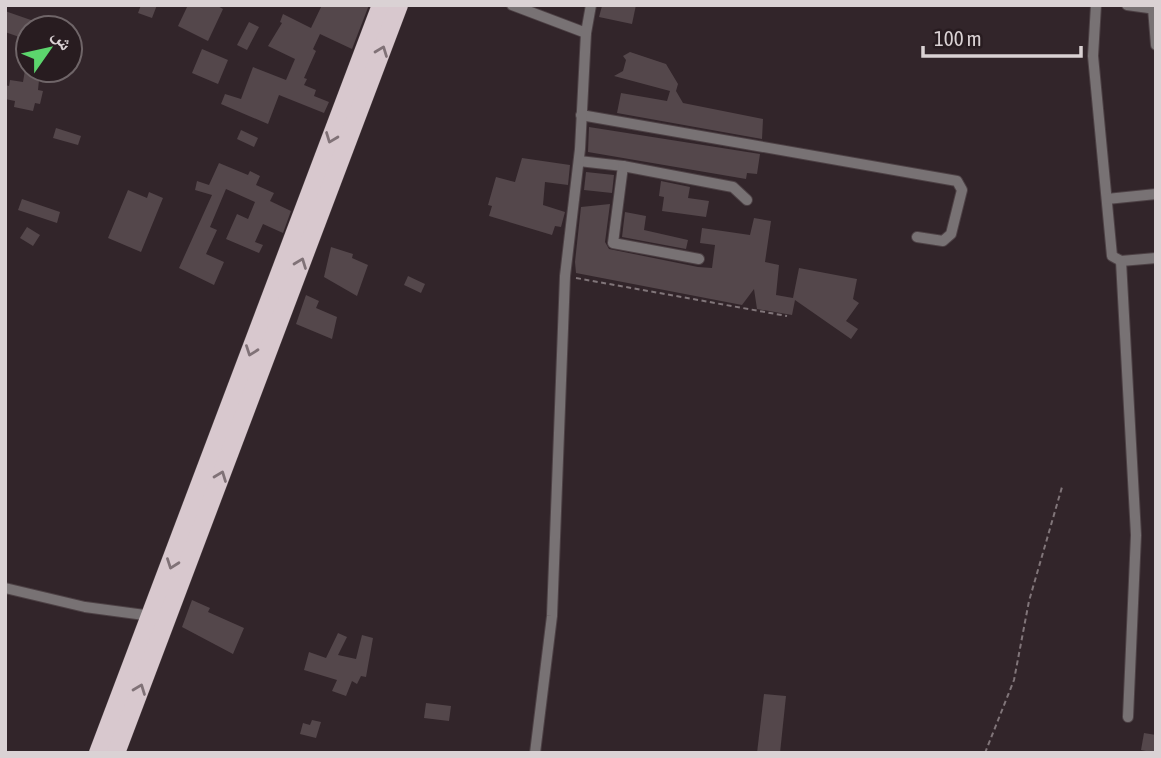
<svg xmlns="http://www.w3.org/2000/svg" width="1161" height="758" font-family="'Asap Condensed','Noto Naskh Arabic',sans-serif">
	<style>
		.building { fill: #54474b }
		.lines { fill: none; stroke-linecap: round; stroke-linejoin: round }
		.minor-casing { stroke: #4d4145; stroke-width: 12 }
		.trunk-casing { stroke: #4d4145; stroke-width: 19 }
		.path { stroke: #807579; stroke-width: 2; stroke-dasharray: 5 3.5; stroke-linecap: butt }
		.minor { stroke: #787274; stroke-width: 10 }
		.trunk { stroke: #d8c8ce; stroke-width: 18 }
		.oneway { stroke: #807277 }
	</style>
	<rect width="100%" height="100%" fill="#32252a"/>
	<g class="building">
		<path d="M141,5h16l-5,13 -14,-5z"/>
		<path d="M188,5h28l7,4 -15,32 -30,-15z"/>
		<path d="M322,5h47l-17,44 -32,-15 -7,15 3,2 -12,27 3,1 -3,6 12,5 -2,6 15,6 -5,11 -45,-18 -11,29 -47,-20 4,-10 16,5 12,-32 33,13 9,-21 -27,-13 14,-23 -2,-1 3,-8 28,14z"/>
		<path d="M608,5h28l-4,19 -33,-7 3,-11z"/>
		<path d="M5,11l46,16v1h-23v12l-23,-8z"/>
		<path d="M249,22l10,5 -12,23 -10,-5z"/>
		<path d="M202,49l26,11 -10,24 -26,-11z"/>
		<path d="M630,52l36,12 12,20 -2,7 7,12 80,16 -1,20 -145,-26 4,-20 46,8 3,-10 -56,-15 9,-5 3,-11 -3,-4z"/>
		<path d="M25,70h15l-2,20 5,1 -3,13 -5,-1 -2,8 -19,-4 1,-6 -10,-2v-14l4,1 1,-6 13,2z"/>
		<path d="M589,127l171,27 -3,20 -10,-1 -1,6 -158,-27z"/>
		<path d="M56,128l25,8 -3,9 -25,-7z"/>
		<path d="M241,130l17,8 -4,9 -17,-8z"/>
		<path d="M522,158l48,7 -2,20 -23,-3 -2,23 22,7 -4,15 -6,-1 -3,9 -63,-19 3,-10 -4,-1 8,-28 19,5z"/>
		<path d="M219,163l29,12 2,-4 10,5 -4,9 18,8 -4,8 21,10 -8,22 -20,-9 -8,18 8,3 -4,8 -33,-14 11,-25 11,5 7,-17 -29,-13 -16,38 7,3 -11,24 18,8 -10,23 -35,-17 33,-73 -17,-5 2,-9 12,4z"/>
		<path d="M586,172l28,3 -2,18 -28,-3z"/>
		<path d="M661,181l29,6 -2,11 21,3 -3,16 -44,-6 2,-14 -5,-1z"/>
		<path d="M128,190l19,8 2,-6 14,6 -22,54 -33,-14z"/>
		<path d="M22,199l38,13 -3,11 -39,-13z"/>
		<path d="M610,204l-5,38 4,7 89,18 14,1 3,-23 -15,-2 2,-15 48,7 4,-17 17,3 -6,41 14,3 -3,30 17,3 6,-30 58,11 -4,20 6,4 -13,18 12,8 -7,10 -56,-39 -3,15 -35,-6 -3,-20 -12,16 -166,-32 -1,-11 6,-55z"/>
		<path d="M625,212l21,4 -2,14 44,10 -2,9 -64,-12z"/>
		<path d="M27,227l13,8 -7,11 -13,-8z"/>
		<path d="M331,247l22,7 -1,4 16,7 -11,31 -33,-19z"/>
		<path d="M408,276l17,8 -4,9 -17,-8z"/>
		<path d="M306,295l13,6 -3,7 21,9 -5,22 -36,-15z"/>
		<path d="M192,600l18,8 -2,4 36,16 -11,26 -51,-27z"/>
		<path d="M338,633l9,4 -9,18 18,4 6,-24 11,3 -7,39 -5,-1 -4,8 -5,-3 -6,15 -14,-5 5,-11 -33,-10 5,-18 17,6z"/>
		<path d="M764,694l22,2 -6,57h-23z"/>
		<path d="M426,703l25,3 -2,15 -25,-3z"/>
		<path d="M312,720l9,2 -5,16 -16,-4 3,-11 7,2z"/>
		<path d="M1144,733l12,2v18l-15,-3z"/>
	</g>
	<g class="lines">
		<g class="minor-casing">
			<g id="minor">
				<path d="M512,5l74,28"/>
				<path d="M1096,5l-3,51 19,200 9,5 35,-3"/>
				<path d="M1127,5l29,4"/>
				<path d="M1153,8l3,37"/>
				<path d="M581,115l376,66 5,9 -11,44 -8,7 -26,-4"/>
				<path d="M579,161l44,5 -10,77 86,16"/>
				<path d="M623,166l110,21 14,13"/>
				<path d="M1107,199l49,-5"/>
				<path d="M1121,261l15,274 -8,182"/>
				<path d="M5,588l80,19 67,9"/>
				<path d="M535,753l17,-137 13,-340 15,-127 6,-116 5,-28"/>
			</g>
		</g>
		<g class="trunk-casing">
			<g id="trunk">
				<path d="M98,753l283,-748"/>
				<path d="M116,753l283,-748"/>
			</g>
		</g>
		<g class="path">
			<path d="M576,278l211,38"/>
			<path d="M985,753l29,-73 15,-79 33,-114"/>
		</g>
		<use href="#minor" class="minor"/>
		<use href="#trunk" class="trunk"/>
	</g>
	<defs><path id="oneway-chevron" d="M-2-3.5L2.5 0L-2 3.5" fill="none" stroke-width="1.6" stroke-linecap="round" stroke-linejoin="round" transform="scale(1.75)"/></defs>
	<g class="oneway">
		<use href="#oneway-chevron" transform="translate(382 51) rotate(-69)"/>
		<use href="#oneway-chevron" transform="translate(331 138) rotate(111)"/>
		<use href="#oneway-chevron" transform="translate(301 263) rotate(-69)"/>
		<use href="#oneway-chevron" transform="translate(251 351) rotate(110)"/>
		<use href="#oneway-chevron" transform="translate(221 476) rotate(-69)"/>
		<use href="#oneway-chevron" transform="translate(172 564) rotate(110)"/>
		<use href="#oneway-chevron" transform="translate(140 689) rotate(-69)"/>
	</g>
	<rect width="1161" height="758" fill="none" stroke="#dad2d4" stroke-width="14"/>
	<g transform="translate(49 49) rotate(56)"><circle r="33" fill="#281c20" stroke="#6f6568" stroke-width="2"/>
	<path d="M0-5L12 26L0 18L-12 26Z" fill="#5cd56d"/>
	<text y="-10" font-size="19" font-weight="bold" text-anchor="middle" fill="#dad2d4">ش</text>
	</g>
	<path d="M923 46v10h158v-10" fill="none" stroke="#dad2d4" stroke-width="3.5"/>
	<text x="934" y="46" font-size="21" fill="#dad2d4" stroke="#281c20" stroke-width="5" paint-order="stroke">100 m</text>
</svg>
